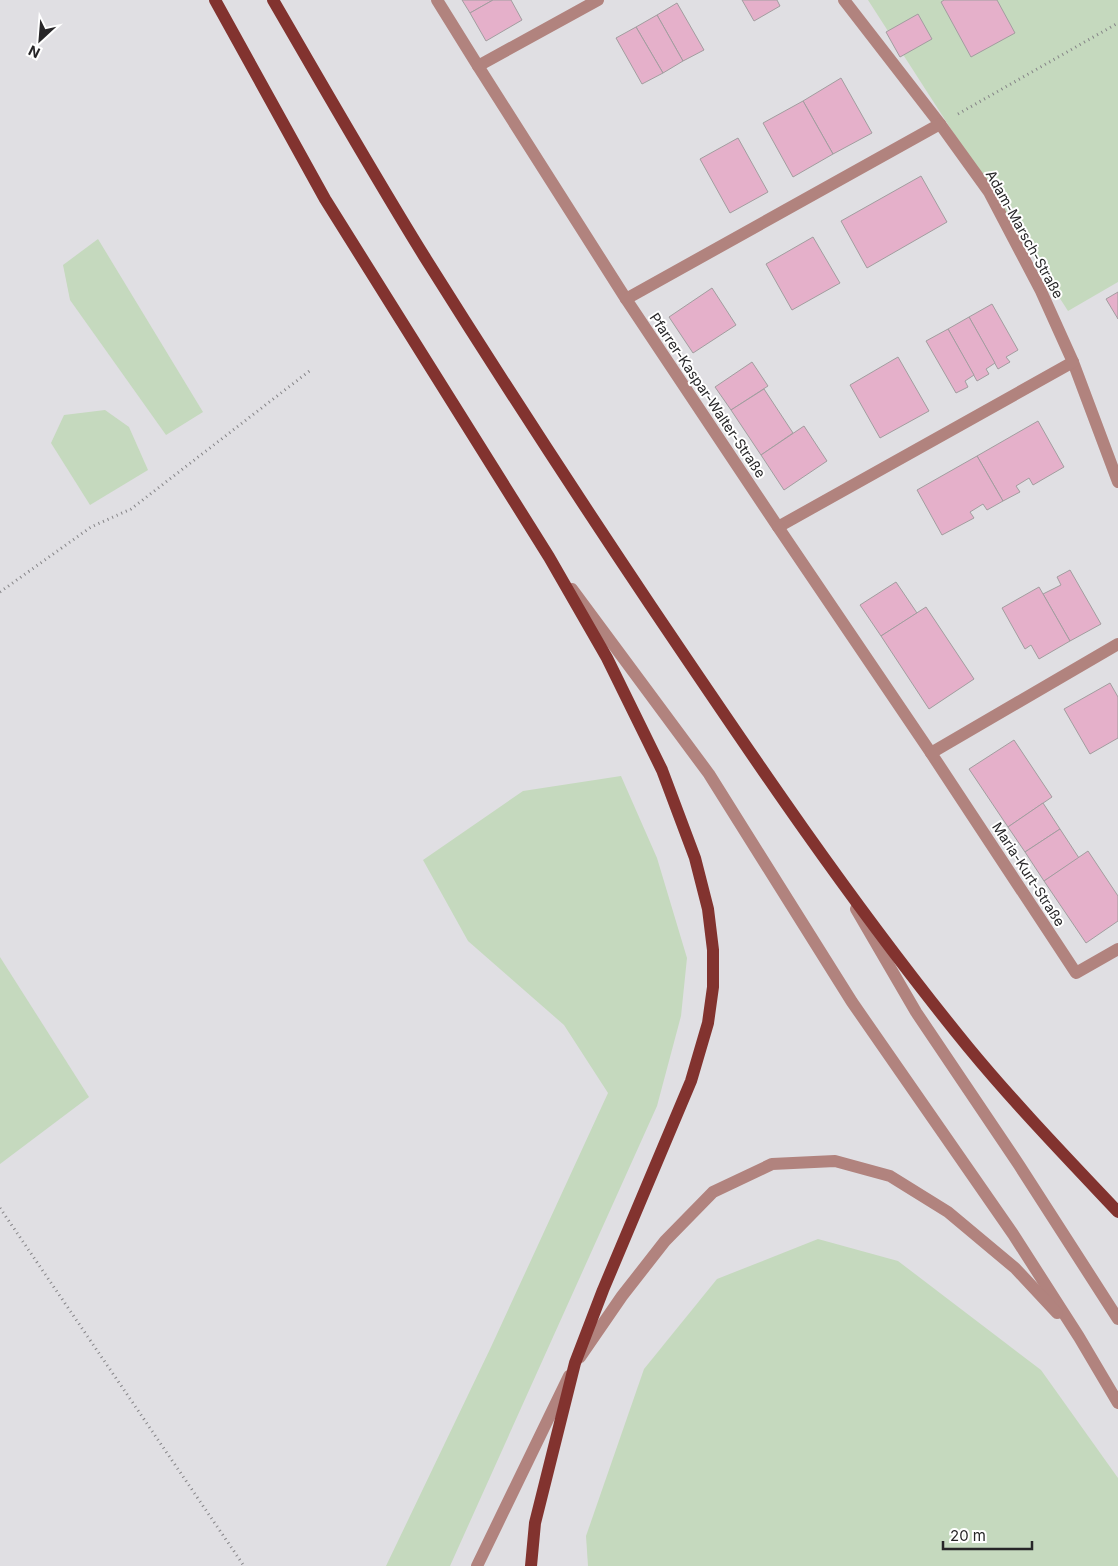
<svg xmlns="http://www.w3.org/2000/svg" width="1118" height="1566" font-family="Inter,sans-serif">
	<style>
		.green { fill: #c5d9be }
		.building { fill: #e5b0ca; stroke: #a29d9f }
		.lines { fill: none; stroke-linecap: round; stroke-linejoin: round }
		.path { stroke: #858487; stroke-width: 3; stroke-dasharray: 1 4; stroke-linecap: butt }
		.service { stroke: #b1837e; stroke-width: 12 }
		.minor { stroke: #b1837e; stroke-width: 12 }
		.primary { stroke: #82332f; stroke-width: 12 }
		.labels { text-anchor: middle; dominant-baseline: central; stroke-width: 4; stroke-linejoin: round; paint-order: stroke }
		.street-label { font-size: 14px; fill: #272628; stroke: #fff }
	</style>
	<rect width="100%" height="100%" fill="#e0dfe3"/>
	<g class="green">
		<path d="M868,0h250v282l-50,29z"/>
		<path d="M98,239l105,173 -37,23 -96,-135 -7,-35z"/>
		<path d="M105,410l24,17 19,43 -58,35 -39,-62 13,-28z"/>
		<path d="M621,776l36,82 30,100 -6,58 -24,90 -207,460h-64l105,-219 117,-254 -44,-68 -96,-84 -45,-81 100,-69z"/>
		<path d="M0,957l89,140 -89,67z"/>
		<path d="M818,1239l80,22 143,109 77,108v88h-530l-2,-30 58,-167 73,-90z"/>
	</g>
	<g class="building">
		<path d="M462,0h31l-23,13z"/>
		<path d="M493,0h18l11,20 -36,21 -16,-28z"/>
		<path d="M742,0h35l3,6 -26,15z"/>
		<path d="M944,0h53l18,33 -44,24 -30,-55z"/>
		<path d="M677,3l27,47 -21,11 -26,-46z"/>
		<path d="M918,14l14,25 -32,18 -14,-25z"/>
		<path d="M657,15l26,46 -20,12 -27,-46z"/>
		<path d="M636,27l27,46 -21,11 -26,-46z"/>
		<path d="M841,78l31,55 -39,21 -30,-53z"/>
		<path d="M803,101l30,53 -40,23 -30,-54z"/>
		<path d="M738,138l30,54 -38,21 -30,-54z"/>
		<path d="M921,176l26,46 -80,46 -26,-47z"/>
		<path d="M813,237l27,46 -48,27 -26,-46z"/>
		<path d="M712,288l24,37 -43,28 -24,-36z"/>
		<path d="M1118,292v27l-12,-20z"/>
		<path d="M992,304l26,46 -12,7 4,5 -12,7 -29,-52z"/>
		<path d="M969,317l26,46 -9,6 3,5 -12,7 -29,-52z"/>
		<path d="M948,329l26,46 -9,6 3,6 -12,6 -30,-52z"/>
		<path d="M898,357l31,54 -49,27 -30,-53z"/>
		<path d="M752,362l16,24 -37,24 -16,-23z"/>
		<path d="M764,389l29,44 -32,22 -30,-45z"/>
		<path d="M1038,421l26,46 -31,18 -4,-7 -13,8 4,6 -17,9 -26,-45z"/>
		<path d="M804,426l23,35 -43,29 -23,-35z"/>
		<path d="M977,456l26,45 -16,9 -4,-6 -13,8 4,6 -32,17 -25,-45z"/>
		<path d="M1070,570l31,54 -31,17 -27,-47 18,-9 -4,-8z"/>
		<path d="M896,582l21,31 -36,23 -21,-31z"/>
		<path d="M1039,587l31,54 -31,18 -8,-14 -6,4 -23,-41z"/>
		<path d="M926,607l48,72 -45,30 -48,-73z"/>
		<path d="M1110,683l8,14v41l-28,16 -26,-45z"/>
		<path d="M1014,740l38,57 -44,30 -39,-58z"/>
		<path d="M1043,803l17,26 -35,23 -17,-25z"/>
		<path d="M1060,829l19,29 -35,23 -19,-29z"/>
		<path d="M1088,851l30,45v25l-32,22 -42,-62z"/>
	</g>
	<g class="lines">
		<g class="path">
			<path d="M958,114l160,-91"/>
			<path d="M0,592l91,-65 40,-18 181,-140"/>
			<path d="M0,1208l244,358"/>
		</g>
		<g class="service">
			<path d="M478,66l148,233"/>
			<path d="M572,589l137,185 143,228 161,232 66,103 39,66"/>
			<path d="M856,909l60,103 103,153 99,154"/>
			<path d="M580,1357l42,-61 43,-55 48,-49 59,-28 63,-3 55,15 58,36 67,56 42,45"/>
			<path d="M477,1566l92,-190"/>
		</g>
		<g class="minor">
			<path d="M437,0l41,66 120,-66"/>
			<path d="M844,0l96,124 49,68 52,99 32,71 45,120"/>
			<path d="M940,124l-314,175 152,228 295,-165"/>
			<path d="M778,527l153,226"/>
			<path d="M1118,644l-187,109 145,220 42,-24"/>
		</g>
		<g class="primary">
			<path d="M215,0l110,199 224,358 58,101 55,112 33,88 13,51 5,41v37l-5,36 -17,58 -88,209 -28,73 -40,160 -4,43"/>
			<path d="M273,0c50,86 99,172 151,256 74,118 150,235 227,350 101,150 202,300 317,441 47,57 99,111 150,165"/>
		</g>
	</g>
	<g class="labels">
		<g class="street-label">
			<text transform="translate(1025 234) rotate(61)">Adam-Marsch-Straße</text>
			<text transform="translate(708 395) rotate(56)">Pfarrer-Kaspar-Walter-Straße</text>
			<text transform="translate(1029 874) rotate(57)">Maria-Kurt-Straße</text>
		</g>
	</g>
	<g transform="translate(40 40) rotate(206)" stroke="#ffffff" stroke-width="4" paint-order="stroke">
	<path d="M0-4L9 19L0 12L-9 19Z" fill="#272628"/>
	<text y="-8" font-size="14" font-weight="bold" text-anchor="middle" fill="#272628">N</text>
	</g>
	<path d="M943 1541v8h89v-8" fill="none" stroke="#272628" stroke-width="2.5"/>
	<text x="950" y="1541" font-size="15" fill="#272628" stroke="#ffffff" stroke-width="4" paint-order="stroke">20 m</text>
</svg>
